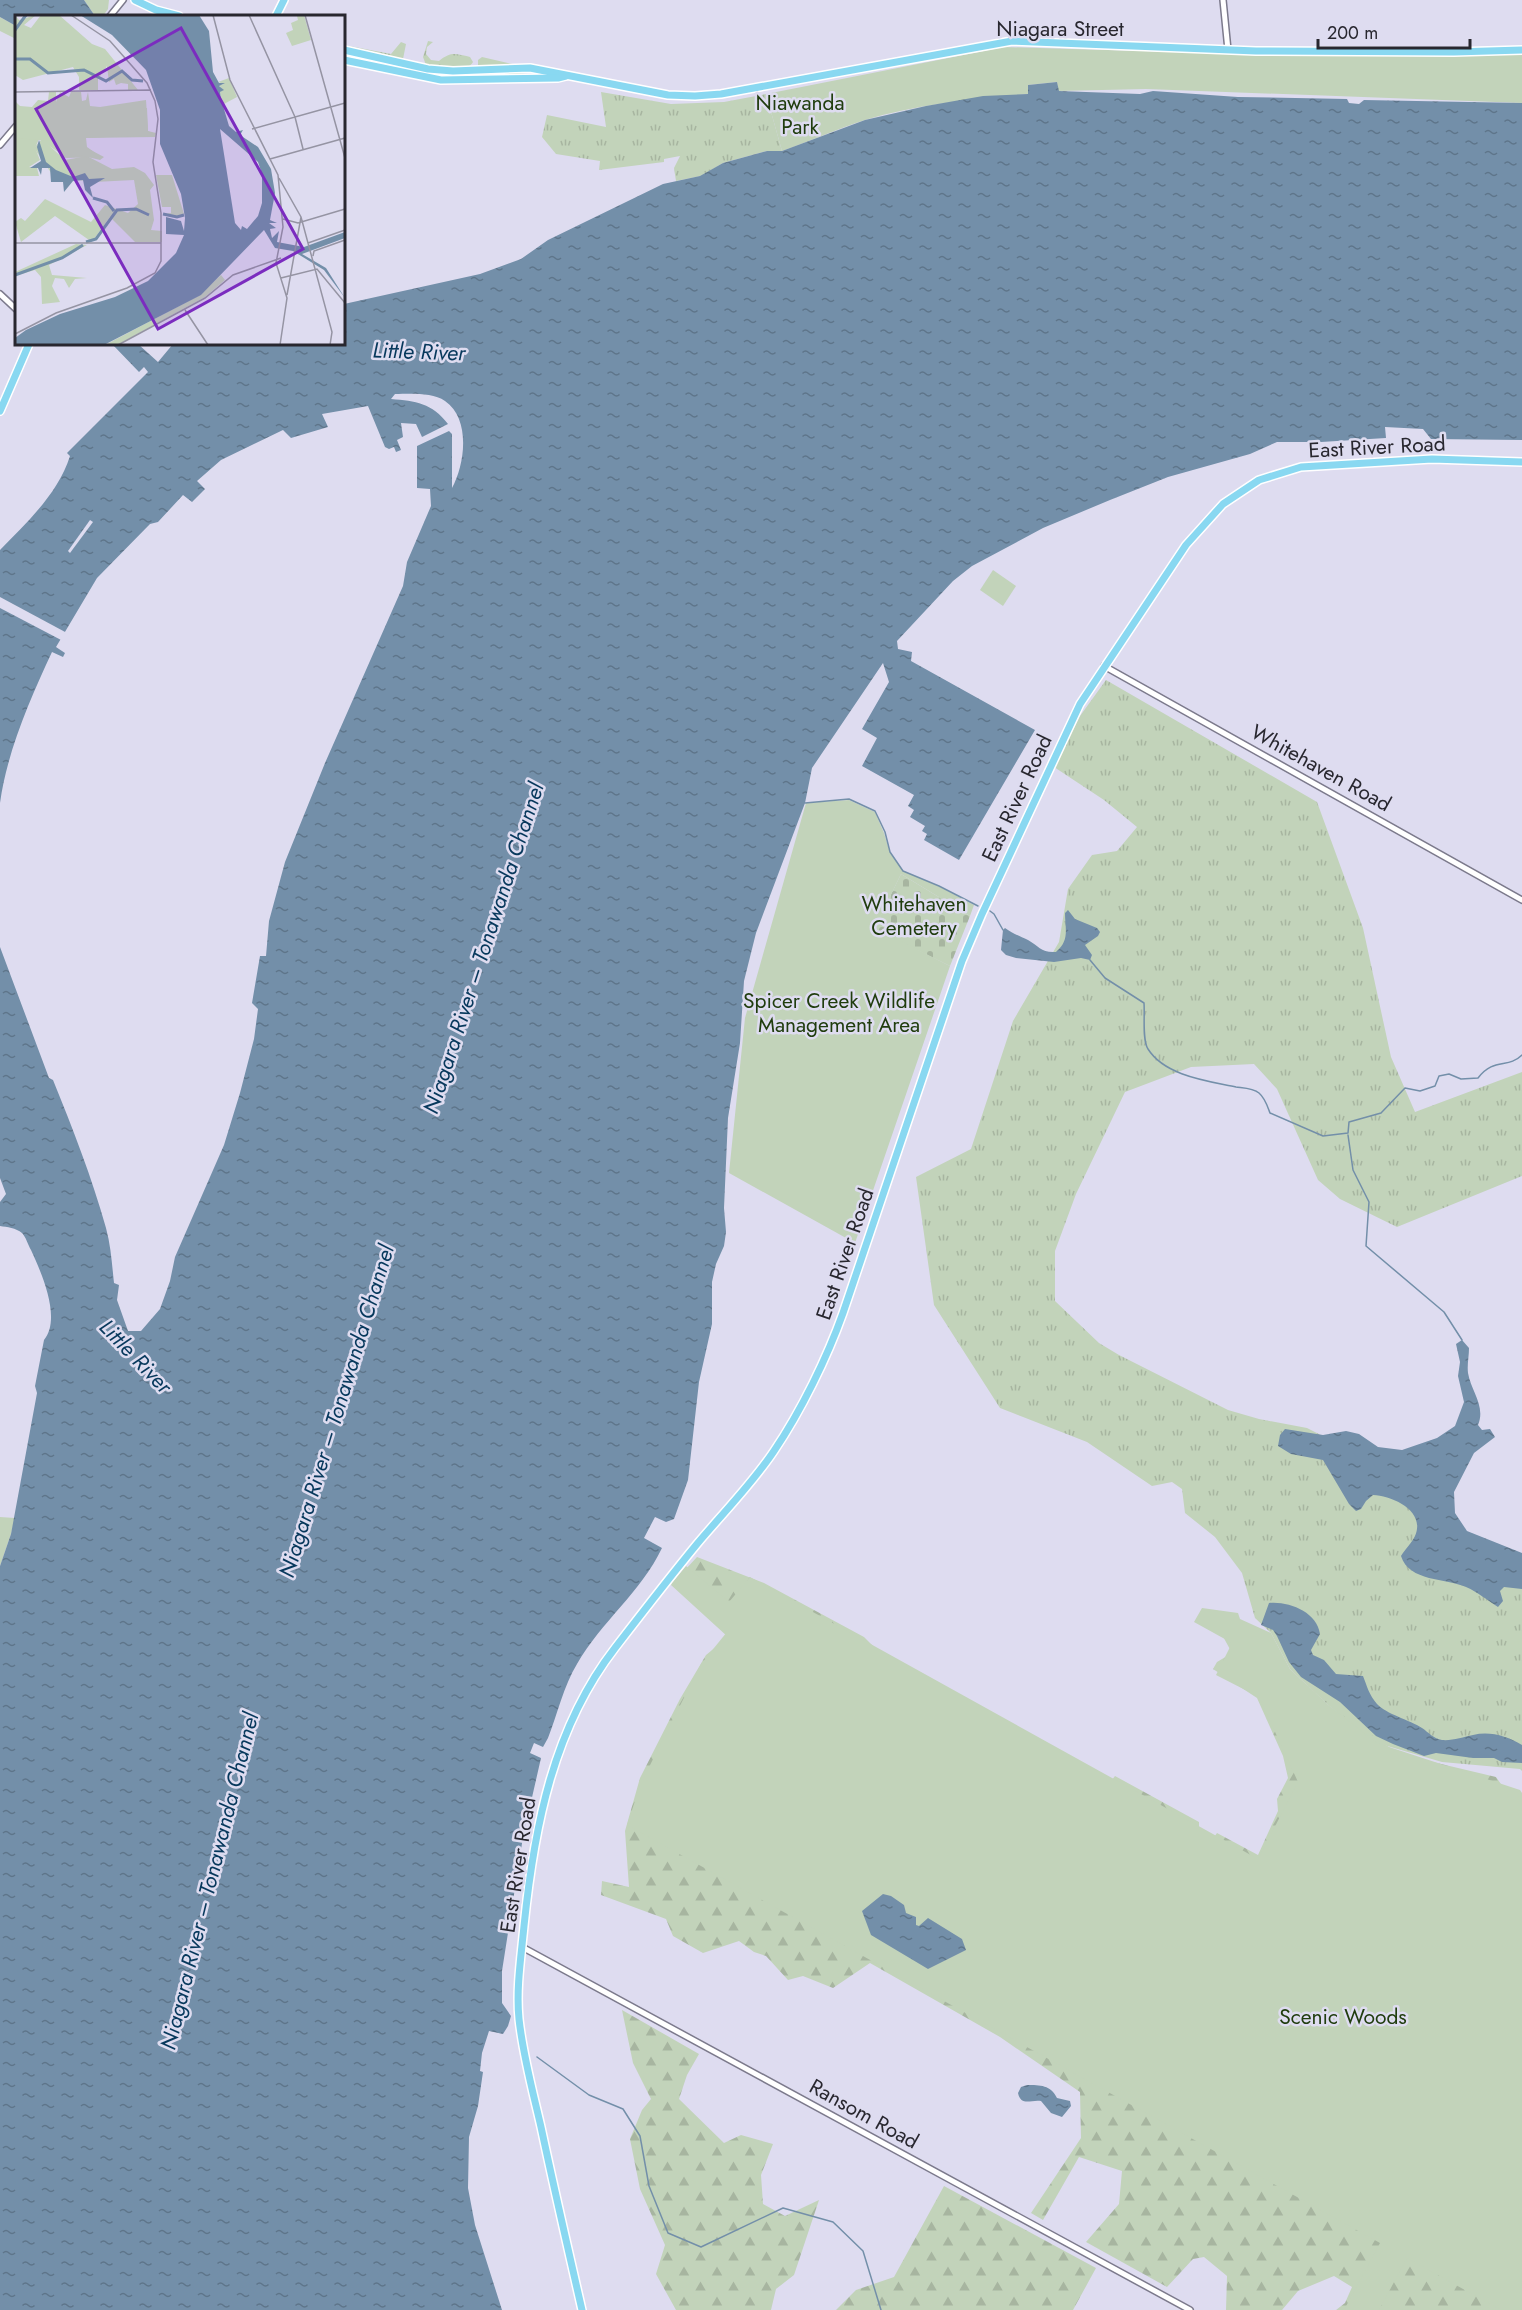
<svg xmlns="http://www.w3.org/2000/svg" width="1522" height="2310" font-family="Jost,sans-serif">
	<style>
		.grass { fill: url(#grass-tufts) }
		.forest { fill: url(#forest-firs) }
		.cemetery { fill: url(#cemetery-stones) }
		.park { fill: #c2d3ba }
		.water { fill: url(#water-ripples) }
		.pier { fill: #dedcf0 }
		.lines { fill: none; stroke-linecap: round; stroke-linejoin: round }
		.stream { stroke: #738fa9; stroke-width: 1.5 }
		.minor-casing { stroke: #7c7a8c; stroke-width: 8 }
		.major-casing { stroke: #fff; stroke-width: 10 }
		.minor { stroke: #fff; stroke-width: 5 }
		.major { stroke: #89d8f1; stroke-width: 7 }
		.labels { text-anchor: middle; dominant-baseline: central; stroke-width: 5; stroke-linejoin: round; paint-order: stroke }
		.street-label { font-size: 21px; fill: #28272f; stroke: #dedcf0 }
		.park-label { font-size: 21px; fill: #203d0e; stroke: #dedcf0 }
		.water-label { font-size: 22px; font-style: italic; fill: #07385c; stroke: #dedcf0 }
		.inset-river { fill: none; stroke: #738fa9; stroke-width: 3 }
		.inset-road { fill: none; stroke: #9594a3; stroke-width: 1.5 }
		.view { fill: #7b2cbf; fill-opacity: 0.15; stroke: #7b2cbf; stroke-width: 3 }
		.inset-edge { fill: none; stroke: #28272f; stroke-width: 3 }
	</style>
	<defs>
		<pattern id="grass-tufts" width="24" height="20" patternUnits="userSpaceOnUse" patternTransform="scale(1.5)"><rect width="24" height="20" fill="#c2d3ba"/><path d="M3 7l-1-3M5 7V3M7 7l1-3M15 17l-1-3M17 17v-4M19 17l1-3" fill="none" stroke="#a7b5a0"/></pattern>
		<pattern id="forest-firs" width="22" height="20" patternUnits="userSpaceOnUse" patternTransform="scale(1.5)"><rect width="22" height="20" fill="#c2d3ba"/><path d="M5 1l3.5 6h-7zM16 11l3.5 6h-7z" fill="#a7b5a0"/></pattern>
		<pattern id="cemetery-stones" width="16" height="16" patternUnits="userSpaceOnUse" patternTransform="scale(1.5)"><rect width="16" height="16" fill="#c2d3ba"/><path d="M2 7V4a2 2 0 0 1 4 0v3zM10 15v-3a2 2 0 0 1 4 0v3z" fill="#a7b5a0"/></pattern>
		<pattern id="water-ripples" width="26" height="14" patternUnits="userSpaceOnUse" patternTransform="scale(1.5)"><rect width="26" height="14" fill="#738fa9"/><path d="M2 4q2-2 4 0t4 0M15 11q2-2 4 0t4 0" fill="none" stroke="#5e758a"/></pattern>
	</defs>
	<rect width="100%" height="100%" fill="#dedcf0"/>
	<g class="grass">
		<path d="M428,41l5,1 -6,5 -1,7 5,6 8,1c13,-10 16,-7 31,-4l3,5c-6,12 -35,5 -47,3l-3,-8z"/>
		<path d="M401,42l5,2 -3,15 -59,-14 47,9z"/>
		<path d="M482,57l35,8 -39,2v-7z"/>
		<path d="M517,71l23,1 -73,6v-3l6,-1z"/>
		<path d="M601,92l70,12 53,-2 42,-8 16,57h-15l-44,12 -22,13 -25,5 -2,-13 6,-12 -16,3v3l-65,8 1,-9 -44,-7 -14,-17 5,-22 59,12z"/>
		<path d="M1106,680l211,122 46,126 28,129 24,55 107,-40v104l-125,51 -57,-28 -22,-19 -41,-91 -23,-25 -63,3 -66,25 -49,102 -21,57v50l44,42 20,12 109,55 31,9 48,9 71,36 93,77 51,27v203l-2,-2 -78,-7 -65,-19 -49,-38 -38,-36 -19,-36 -16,-15 -13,-45 -27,-36 -30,-24 -3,-24 -10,-7 -20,4 -65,-44 -87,-34 -66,-103 -18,-128 55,-28 42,-128 46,-79 9,-53 24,-34 25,-4 20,-24 -33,-27 -50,-33 26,-51z"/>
	</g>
	<g class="forest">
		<path d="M697,1557l67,26 100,54 32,32 208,121 11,-14 84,46v12l13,6 5,-7 41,22 20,-44 -1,-12 11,-21 -5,-22 -26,-58 -44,-29 4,-7 15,-9 -12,-22 87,54 21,20 71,49 97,23 26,37v496h-186l9,-7 7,-16 -18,-11 -36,15 -16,19h-56l1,-34 -23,-19 -11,2 -26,28 -81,-45 33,-38 3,-33 -43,-14 -36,63 -12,-7 50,-75 -1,-46 -80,-55 -130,-74 -37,25 -30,-12 -15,4 -22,-24 -12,-4 -15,-11 -36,12 -30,-17 -7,-17 -65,-24 1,-14 27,6 -4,-56 15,-53 40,-79 26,-44 22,-18 -57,-52z"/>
		<path d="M622,2010l77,44 -12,21 -8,24 45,44 17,-8 32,9 -12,31 2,29 22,12 34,-16 -25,75 -18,14 -5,21h-95l-20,-36 9,-29 -25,-56 -10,-50 12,-29 9,-11 -18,-36z"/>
		<path d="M944,2186l152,82 -23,42h-237l20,-20 38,-13z"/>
	</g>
	<path class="cemetery" d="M901,874l69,42 -20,50 -76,-37z"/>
	<g class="park">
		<path d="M84,0h25l-1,9 -5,7h-8z"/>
		<path d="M0,17l16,9v13l-16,-8z"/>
		<path d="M1004,47c172,5 345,12 518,7v49l-376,-14 -88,2 -1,-9 -29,3 1,9c-55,5 -111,10 -164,26 -28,9 -55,21 -83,31l-16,-57z"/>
		<path d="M993,570l23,16 -13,20 -23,-16z"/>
		<path d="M849,800l26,12 9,21 6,20 13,18 35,15 36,19 -4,11 -69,-42 -26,54 75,38 -95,277 -126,-70 16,-155 61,-215z"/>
		<path d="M0,1517l15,1 -4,16 -11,32z"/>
		<path d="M686,1566l43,36 21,-25 508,282 40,-77 -39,-85 -43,-22 16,-32 -38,-21 8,-14 36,5 2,6 31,14 19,36 38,36 49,38 143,47 2,3v517h-21l-94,-52 -28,52h-35l36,-67 -753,-418 14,-42 60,-119 26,-32 -56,-48z"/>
	</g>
	<g class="water">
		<path d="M0,0h84l11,16h-79v10l-16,-9z"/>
		<path d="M1057,82l2,9 81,3 13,-3 85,6 109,2 2,4 10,1 5,-4 158,3v337l-91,-1 -8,-10 -38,-2 1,11 -65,4h-44l-27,12 -82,23 -58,23 -67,28 -71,38 -19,15 -56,60 1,8 14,3 -1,9 124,69 -76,130 -35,-20 3,-6 -5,-3 3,-5 -15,-9 4,-7 -6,-4 6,-11 -52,-29 15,-28 -15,-9 27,-47 -6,-19 -71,105 -7,35 -49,130 -12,48 -4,62 -12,75 -4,90 2,24 -2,14 -8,18 -4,18v42l-13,58 -11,98 -14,39 -8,3 -11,-5 -11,21 18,10c-21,44 -61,74 -85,116 -13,21 -20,51 -29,74l-5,9 -9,-4 -4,10 11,5 -18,79 -21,134v32l9,13 -3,10 -5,8 -14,-3 -7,22 -2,18 3,1 -5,34 -9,31 -1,51 7,37 27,85h-502v-744l11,-32 26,-141 -2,-7 9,-46c18,-22 -3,-68 -13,-90 -3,-5 -5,-13 -9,-17 -6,-5 -15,-6 -22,-7v-24l6,-8 -6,-16v-231l49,131 4,2c20,49 39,98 53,148 5,18 6,37 8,55l5,2 -2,15 11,31h13l19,-22 10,-28 5,-24 49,-112 16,-52 14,-54 4,-30 -6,-6 8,-47h6l3,-35 16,-59 40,-99 78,-177 4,-24 24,-56 -1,-17 -13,-1v-42l32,-15 3,3v54c13,-24 19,-69 -7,-87 -13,-9 -35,-7 -50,-7l-4,5c25,2 41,4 57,25l-26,13 -6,-13 -15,-1 2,14 -6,3 4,10 -5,2 -2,-5 -5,2 -4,-2 -17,-41 -46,8 6,13 -37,11 -8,-8 -62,30 -24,21 8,8 -13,13 -9,-7 -25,27 -8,2 -53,54 -41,69 9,6 -2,4 -11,-5c-22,47 -45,100 -52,151v-253c27,-28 58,-56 70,-94l-3,-3 81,-81 -4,-5 -5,5 -27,-28h26l20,18 15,-18h171v-40l136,-30 41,-15 27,-19 115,-56 37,-8 23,-13 44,-12h15l83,-31 61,-14 57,-10 45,-2v-9z"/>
		<path d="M1068,910l7,9 22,9 3,4 -2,4 -13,9 7,10 -2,5 -9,-2 -27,4 -38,-4 -10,-3 -5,-5 2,-20 2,-2c8,6 15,8 23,12 11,6 13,13 28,12 14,-12 9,-23 9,-39z"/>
		<path d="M1462,1340l7,8c0,8 -2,17 -1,25 3,18 18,33 10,52l4,5 8,-1 5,8 -21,16 -20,39 1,21 12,18 55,22v36l-18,-2 -4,4 3,10 -5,6c-10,-6 -20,-15 -32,-20 -20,-9 -57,-5 -65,-31 4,-7 11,-13 14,-20 11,-25 -22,-40 -42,-41l-7,6 -5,8 -5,2 -7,-7 -26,-44 -32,-6 -13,-8 2,-11 5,-6 38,6 23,-4 13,3 19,13 24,3 35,-12 18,-12 9,-24 -6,-26 2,-14 -4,-18z"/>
		<path d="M1269,1603c20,-2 48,9 51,31l-9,16 2,5 11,5 12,14 27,2c4,10 6,19 14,28 9,10 33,16 45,24 6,4 12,11 20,12 10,1 21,-3 31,-5 17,-4 34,1 49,10v18l-20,-1 -8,-4h-21l-37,-5 -12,3 -31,-12 -17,-8 -36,-34 -39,-25 -12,-15 -12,-26 -4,-6 -12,-5z"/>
		<path d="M883,1894l8,2 13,9 2,8 10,4v8l3,1 9,-8 34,21 4,11 -38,19 -57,-34 -9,-24z"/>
		<path d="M1027,2085c13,0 24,0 30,13l13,3 1,5 -9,11 -11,-4 -10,-12c-9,-2 -20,6 -23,-8l3,-6z"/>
	</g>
	<g class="pier">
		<path d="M90,520l3,2 -23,31 -2,-2z"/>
		<path d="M0,597l67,36 -4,8 -63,-33z"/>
	</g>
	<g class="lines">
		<g class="stream">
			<path d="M805,803l44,-4 26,12 10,21 5,20 13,19 36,15 39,20"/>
			<path d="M990,911l4,3 9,16"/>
			<path d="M1090,960l15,18 39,25c1,12 -2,37 4,46 17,27 60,32 88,38 7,1 17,1 23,6 6,5 8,12 11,20l53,23 25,-3 1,-11 32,-9 24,-25 15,3 15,-5 4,-10 10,-2 12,5 17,-1c16,-21 30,-9 44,-23"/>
			<path d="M1348,1135l5,35 16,32 -3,44 78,66 18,28"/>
			<path d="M537,2057l52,38 34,14 17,27 9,50 19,47 33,14 82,-39 50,14 30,29 18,59"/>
		</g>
		<g class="minor-casing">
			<g id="minor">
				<path d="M1223,0l5,50"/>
				<path d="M110,16l13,-16"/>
				<path d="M0,145l16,-19"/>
				<path d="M0,294l16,15"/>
				<path d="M1104,666l418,234"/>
				<path d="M522,1947l668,363"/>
			</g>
		</g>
		<g class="major-casing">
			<g id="major">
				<path d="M135,0l21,10 23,6"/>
				<path d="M276,16l8,-16"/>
				<path d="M344,50l84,19 25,2 77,-3 138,27 27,1 26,-2 291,-53 244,10 198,1 68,-2"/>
				<path d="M344,60l97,20 117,-2 8,-2"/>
				<path d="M0,411l29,-67"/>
				<path d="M582,2310c-14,-61 -28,-122 -41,-183 -8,-35 -18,-71 -22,-108 -3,-30 2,-62 5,-93 10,-98 29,-198 91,-278 27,-35 54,-70 82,-104 26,-31 55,-60 77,-93 27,-40 53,-93 69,-138l119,-352 20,-47 98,-210 106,-159 37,-41 36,-24 42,-13 131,-8 90,3"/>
			</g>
		</g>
		<use href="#minor" class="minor"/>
		<use href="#major" class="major"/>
	</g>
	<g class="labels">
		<g class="street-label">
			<text x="1060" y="29">Niagara Street</text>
			<text transform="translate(1377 447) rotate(-3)">East River Road</text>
			<text transform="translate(1321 768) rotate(29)">Whitehaven Road</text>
			<text transform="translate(1017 798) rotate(-65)">East River Road</text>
			<text transform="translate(845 1254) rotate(-71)">East River Road</text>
			<text transform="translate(518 1865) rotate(-81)">East River Road</text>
			<text transform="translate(864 2114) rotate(29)">Ransom Road</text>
		</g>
		<g class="park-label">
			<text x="800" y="103">Niawanda<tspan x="800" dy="24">Park</tspan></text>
			<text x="914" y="904">Whitehaven<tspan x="914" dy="24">Cemetery</tspan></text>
			<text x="839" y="1001">Spicer Creek Wildlife<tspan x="839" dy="24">Management Area</tspan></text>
			<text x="1343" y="2017">Scenic Woods</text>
		</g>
		<g class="water-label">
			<text transform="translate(419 351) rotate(2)">Little River</text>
			<text transform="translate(483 948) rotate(-72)">Niagara River – Tonawanda Channel</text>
			<text transform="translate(136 1356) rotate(46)">Little River</text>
			<text transform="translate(336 1411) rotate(-73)">Niagara River – Tonawanda Channel</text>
			<text transform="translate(209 1881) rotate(-76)">Niagara River – Tonawanda Channel</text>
		</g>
	</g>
	<g transform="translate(15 15)">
		<rect width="330" height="330" fill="#dedcf0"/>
		<path d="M27,124l23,21 22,-4 25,13 22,-2 11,6 9,12 -4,5 4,30 -3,10 11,1v11h-27l-25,-25 -16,22 -5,1 -34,-24 -34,26 -6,-20 6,-4 4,3 20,-22 46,23 14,-17 23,8 10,-9 -4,-24 -40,2 -40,-5 -20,-29z" fill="#c2d3ba"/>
		<path d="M0,0l4,5 17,-5 -12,10 7,3 10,-13h18l33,29 13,5 33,41h-10v-6l-7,-1 -5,2 -2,-6 -5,3 -2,-16 -9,13v11h-19v-13l-6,-10 -50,13 -8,-5zM34,77h7v10l4,-10 9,5 2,-5h10l1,9 4,-1 2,-8 2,14 10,1 46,-7 2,31 8,2 -1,4 -69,1 1,9 14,10 -34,1 -28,-19 -4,9 5,12 -11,7 8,1 2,8h-24v-75l5,5 12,1 6,-7 10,1zM61,229l11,1 -38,20 3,10 35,3 -12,1 -6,9 -5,-9 -9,-1 -3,8 8,16 -18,2 -1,-27 -6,-7 -20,6v-4z" fill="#c2d3ba"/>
		<path d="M289,0l7,25 -19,6 -6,-13 7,-3 -2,-7 7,-3 -1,-4zM214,63l8,19 -15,8 -2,-13 3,-2 -4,-5 5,-1 -6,-2zM35,77h3l1,16h93l1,23 7,4 -70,3v9l19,10 -4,3 -20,-5 -16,3 -14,-17 -35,-3v-30h35zM141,160h16l12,39 -4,3 -17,-3 8,-1v-6h-9zM206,260l4,5 -20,17 -88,48h-12l93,-49z" fill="#c2d3ba"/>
		<path d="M65,0h119l10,16 4,41 6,11h6l-6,3 5,4 -4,2 1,7 8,27 7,6 7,-2 -3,5 18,12 13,22 4,24 -5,27 7,3h-8l7,5 -6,1 2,9 7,-7 -2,11 27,5 41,-15v6l-43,16 24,14 19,30 -21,-28 -31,-19 -18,-3 -11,-18 -63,65 -97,50h-89v-7l11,-8 34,-16 55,-17 33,-16 28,-28 8,-18 -18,-1v-17l15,4 3,10 1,-13 -4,-24 -21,-50v-34l-14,-40 -34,-35zM205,114l38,33 4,12v29l-4,13 -11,13 -5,-3 -1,4 -6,-7zM24,125l7,22 10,8 17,7 12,-4 4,6 16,-1 -15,9 3,11 -8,-8 -2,-10 -10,1 -9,11 -1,-10h-12l-1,-14h-8l-1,7 -3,-7h-8l11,-7 -4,-14z" fill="#738fa9" fill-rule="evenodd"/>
		<path class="inset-river" d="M0,15l11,-15M0,44h15l18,14 36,-3 22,11 16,-10 10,9 11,1M78,183l14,4 7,9M148,199l14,3 7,-2M71,227l10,-3 21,-29 19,-1 13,6M0,260l47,-17 21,-13"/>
		<path class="inset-road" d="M198,0l17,65 48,95 5,52 -7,36 11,35 -7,47M234,0l46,102M290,0l40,143M0,77l136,-2M280,102l8,32M237,114l93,-26M255,144l75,-21M264,163l22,39 31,115 -2,13M268,204l15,4 47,-14M0,228h146M293,228l37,-13M298,241l1,-5 31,-11M266,263l36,-9 28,34M272,280l14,-78M170,295l23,35M0,319l41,-21 71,-25 28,-15 6,-12v-48l-8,-51 5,-43 -3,-18 -8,-18 -37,-42 -39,-26M103,330l87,-47 28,-23 48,-17"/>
		<path class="view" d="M166,13l122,221 -145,80 -122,-220z"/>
		<rect width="330" height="330" class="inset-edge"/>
	</g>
	<path d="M1318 39v9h152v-9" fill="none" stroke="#28272f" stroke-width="3"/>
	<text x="1327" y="39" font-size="18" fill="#28272f" stroke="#dedcf0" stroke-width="4.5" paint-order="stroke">200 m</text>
</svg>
